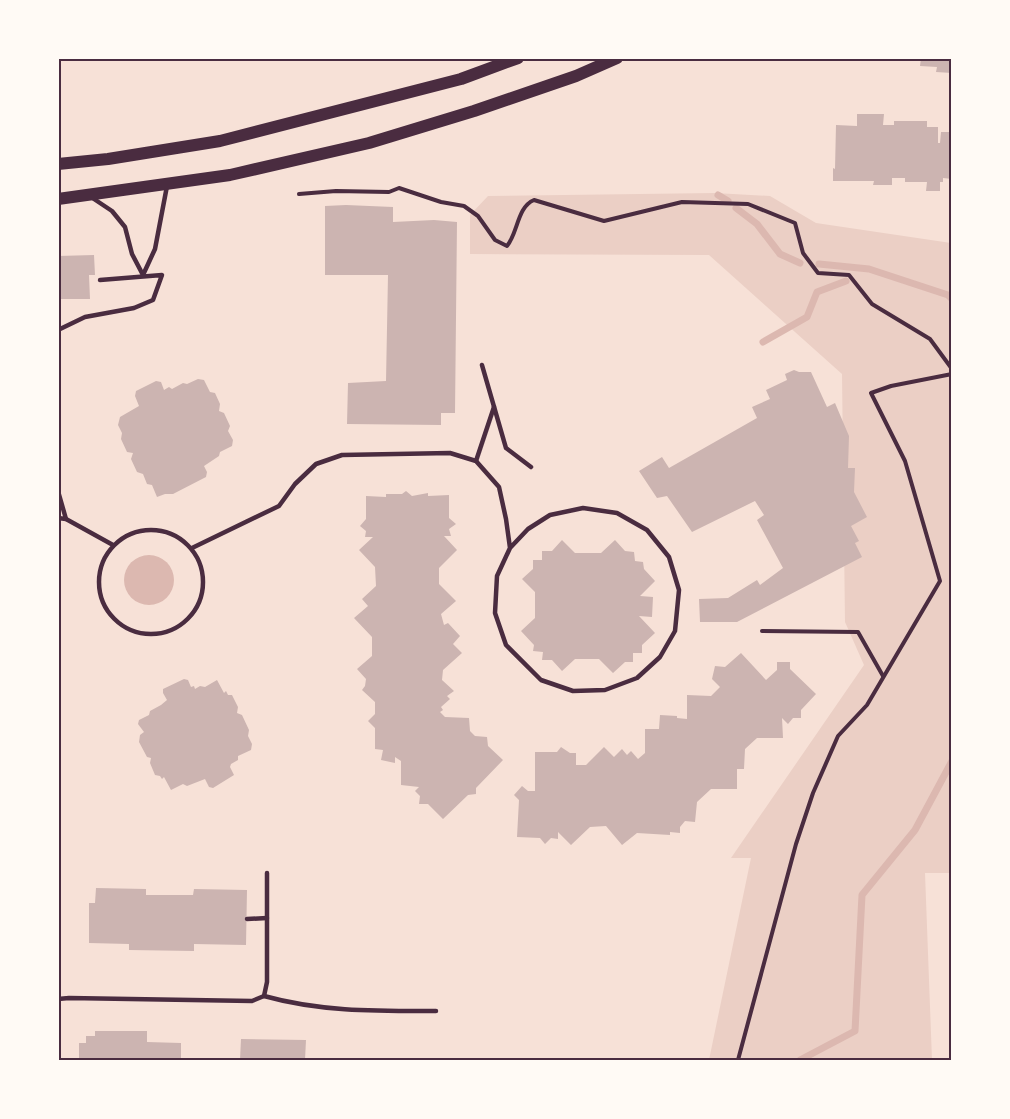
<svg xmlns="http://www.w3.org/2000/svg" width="1010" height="1119" font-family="'Titillium Web',sans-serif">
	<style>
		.green { fill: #ebcfc5 }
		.water { fill: #dcb8b0 }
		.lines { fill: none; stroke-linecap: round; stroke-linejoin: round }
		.stream { stroke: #dcb8b0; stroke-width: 7 }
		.building { fill: #ccb4b1 }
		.path { stroke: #4a2c40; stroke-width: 4 }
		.service { stroke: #4a2c40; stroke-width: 4.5 }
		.secondary { stroke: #4a2c40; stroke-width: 12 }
		.neatline { fill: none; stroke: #4a2c40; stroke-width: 2 }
	</style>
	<rect width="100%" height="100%" fill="#f7e1d7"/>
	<path class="green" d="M715,193l55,3 46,27 135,20 1,630h-27l7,187h-223l42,-202h-20l133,-193 -19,-43 -3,-248 -133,-119 -239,-1v-39l18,-19z"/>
	<circle class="water" cx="149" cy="580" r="25"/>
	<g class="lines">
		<g class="stream">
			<path d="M718,195l10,6"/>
			<path d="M736,208l21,16 23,30 20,9"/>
			<path d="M819,264l50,5 79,26 4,4"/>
			<path d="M763,342l44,-25 10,-25 29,-11"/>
			<path d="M800,1060l55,-29 7,-136 53,-65 37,-69"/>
		</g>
	</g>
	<g class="building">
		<path d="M921,58h31v15l-16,-1 1,-5 -17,-1z"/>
		<path d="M857,114h27l-1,11h11v-4h33v6h11v16h2l1,-11h11v47l-9,-1v4h-3v9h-14l1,-9h-22v-4h-13v7h-19l1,-4h-41v-13l2,1 1,-44 21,1z"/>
		<path d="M346,205l47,2v15l41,-2 23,2 -2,191h-14v12l-94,-1 1,-41 38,-2 2,-106h-63v-69z"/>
		<path d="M94,255l1,20h-6l1,24h-32v-43z"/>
		<path d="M794,370l5,2h12l16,35 8,-4 14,33 -1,32h7l-1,24 13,25 -16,9 8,15 -4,2 7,14 -125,65h-37l-1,-23 29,-1 29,-18 3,5 23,-17 -26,-48 7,-5 -9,-14 -63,31 -25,-36 -10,2 -18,-27 23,-14 7,11 88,-50 -5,-11 18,-8 -4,-9 21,-10 -2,-6z"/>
		<path d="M198,379l6,1 6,12 5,1 5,11 -1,7 5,2 6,13 -2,5 5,9 -1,6 -12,6 -1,4 -15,10 3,6 -1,5 -33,17h-8l-8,3 -5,-12 -5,-1 -4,-10 -6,-2 -6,-13 2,-6 -6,-1 -6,-13 1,-6 -4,-8 2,-8 19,-11 -4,-10 1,-5 20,-10 5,1 3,8 5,-3 3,2 11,-6 4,1z"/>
		<path d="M406,491l6,5 16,-3v3l21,-1v23l7,6 -7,5 2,7h-7l13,14 -18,18v16l17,17 -15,13 3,11 4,-2 12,13 -7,8 9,9 -19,17 -1,10 12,11 -7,5 3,3 -9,8 2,3 -3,2 5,5 24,1 1,13 5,5 12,1 1,9 15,14 -27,28v6l-8,1 -25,24 -15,-15h-9l1,-8 -5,-5 4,-4 -18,-2v-24l-6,-4v6l-14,-3 2,-10 -8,-1v-21l-7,-7 7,-7v-12l-13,-12 3,-4 1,-7 -9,-10 15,-13v-19l-18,-19 14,-12 -6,-7 14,-13 -1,-19 -16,-17 14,-13h-8l1,-6 -6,-5 6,-7v-23l20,1v-3h16z"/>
		<path d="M562,540l13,13h26l14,-13 10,11 9,1 1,9 8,1 1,7 11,12 -15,15 13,1 -1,20 -13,-1 16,17 -13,12v8h-9v9h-8l-12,11 -14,-14h-24l-13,12 -10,-11h-10l1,-8 -10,-1 1,-6 -13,-14 14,-13v-26l-13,-13 11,-10v-9h9v-9h10z"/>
		<path d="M741,653l25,27 11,-10v-8h13v7l26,25 -15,16v8h-8l-5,6 -6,-6 1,20h-26l-12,11 -1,20h-7v20h-26l-14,13 -2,20 -10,-1 -5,6v6l-10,-1v3l-33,-2 -15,12 -16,-19 -16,1 -19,18 -13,-13v7l-7,-1 -6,6 -5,-6 -23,-1 2,-37 -5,-5 8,-9 6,5h7v-39h22l4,-5 9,6h6v12h10l18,-18 10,10 8,-8 5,6 4,-4 7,8 7,-6v-24h14l1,-14 17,1v2l10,1v-24l24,1 9,-9 -8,-8 3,-13 10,1z"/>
		<path d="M184,679l4,1 3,7 3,-1 1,3 5,-3 5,1 12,-7 7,13 2,-2 2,4h4l6,12 -1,6 5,2 7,15 -1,6 4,8 -1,6 -13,6v4l-7,4 -1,3 4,8 -21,13 -4,-1 -4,-8 -18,7 -4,-2 -12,6 -7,-13 -2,2 -2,-3 -5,-1 -5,-12 1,-5 -4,-1 -8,-15 1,-7 4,-3 -6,-8 1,-4 10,-5 1,-4 11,-6 6,-5 -4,-7v-4z"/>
		<path d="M96,888l50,1v6h47l1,-6 53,1 -1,55 -52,-1v7l-65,-1v-6l-40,-1v-40h6z"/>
		<path d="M95,1031h52v11l34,1v17h-102v-17h7v-7h9z"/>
		<path d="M241,1039l65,1 -1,20h-65z"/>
	</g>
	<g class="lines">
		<g class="path">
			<path d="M299,194l37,-3 53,1 10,-4 42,14 23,4 14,10 17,24 12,6c11,-13 10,-39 27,-46l70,21 78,-19 66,2 47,19 8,30 15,20 31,2 23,29 58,35 22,30"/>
			<path d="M762,631l96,1 25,44"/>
			<path d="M738,1060l58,-216 17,-51 25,-57 29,-31 73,-124 -35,-120 -34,-68 20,-7 61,-12"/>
		</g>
		<g class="service">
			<path d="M91,197l21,14 13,16 7,27 11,21"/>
			<path d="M143,275l12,-26 12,-63"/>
			<path d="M58,330l27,-13 49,-9 19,-8 9,-25 -62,5"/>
			<path d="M482,365l24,83 25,19"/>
			<path d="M476,461l18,-54"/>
			<path d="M58,491l8,28"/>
			<path d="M58,518l8,1 47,26"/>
			<circle cx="151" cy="582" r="52"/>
			<path d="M192,548l87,-42 16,-22 21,-20 26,-9 108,-2 26,8 23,26 7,32 4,29 -13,28 -2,37 11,32 35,35 32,11 32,-1 32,-12 23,-21 15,-26 4,-41 -10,-33 -22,-27 -30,-17 -34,-5 -33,7 -22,14 -18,19"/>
			<path d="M247,919l20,-1"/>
			<path d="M264,996c57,16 114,15 172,15"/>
			<path d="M58,999l11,-1 183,3 12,-5 3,-14v-109"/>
		</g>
		<g class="secondary">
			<path d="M58,164l50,-5 112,-18 241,-62 57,-21"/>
			<path d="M58,199l172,-24 139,-32 105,-32 102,-35 41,-18"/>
		</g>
	</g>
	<rect width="1010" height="1119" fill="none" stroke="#fffaf5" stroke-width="120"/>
	<rect x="60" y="60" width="890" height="999" class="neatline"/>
</svg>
